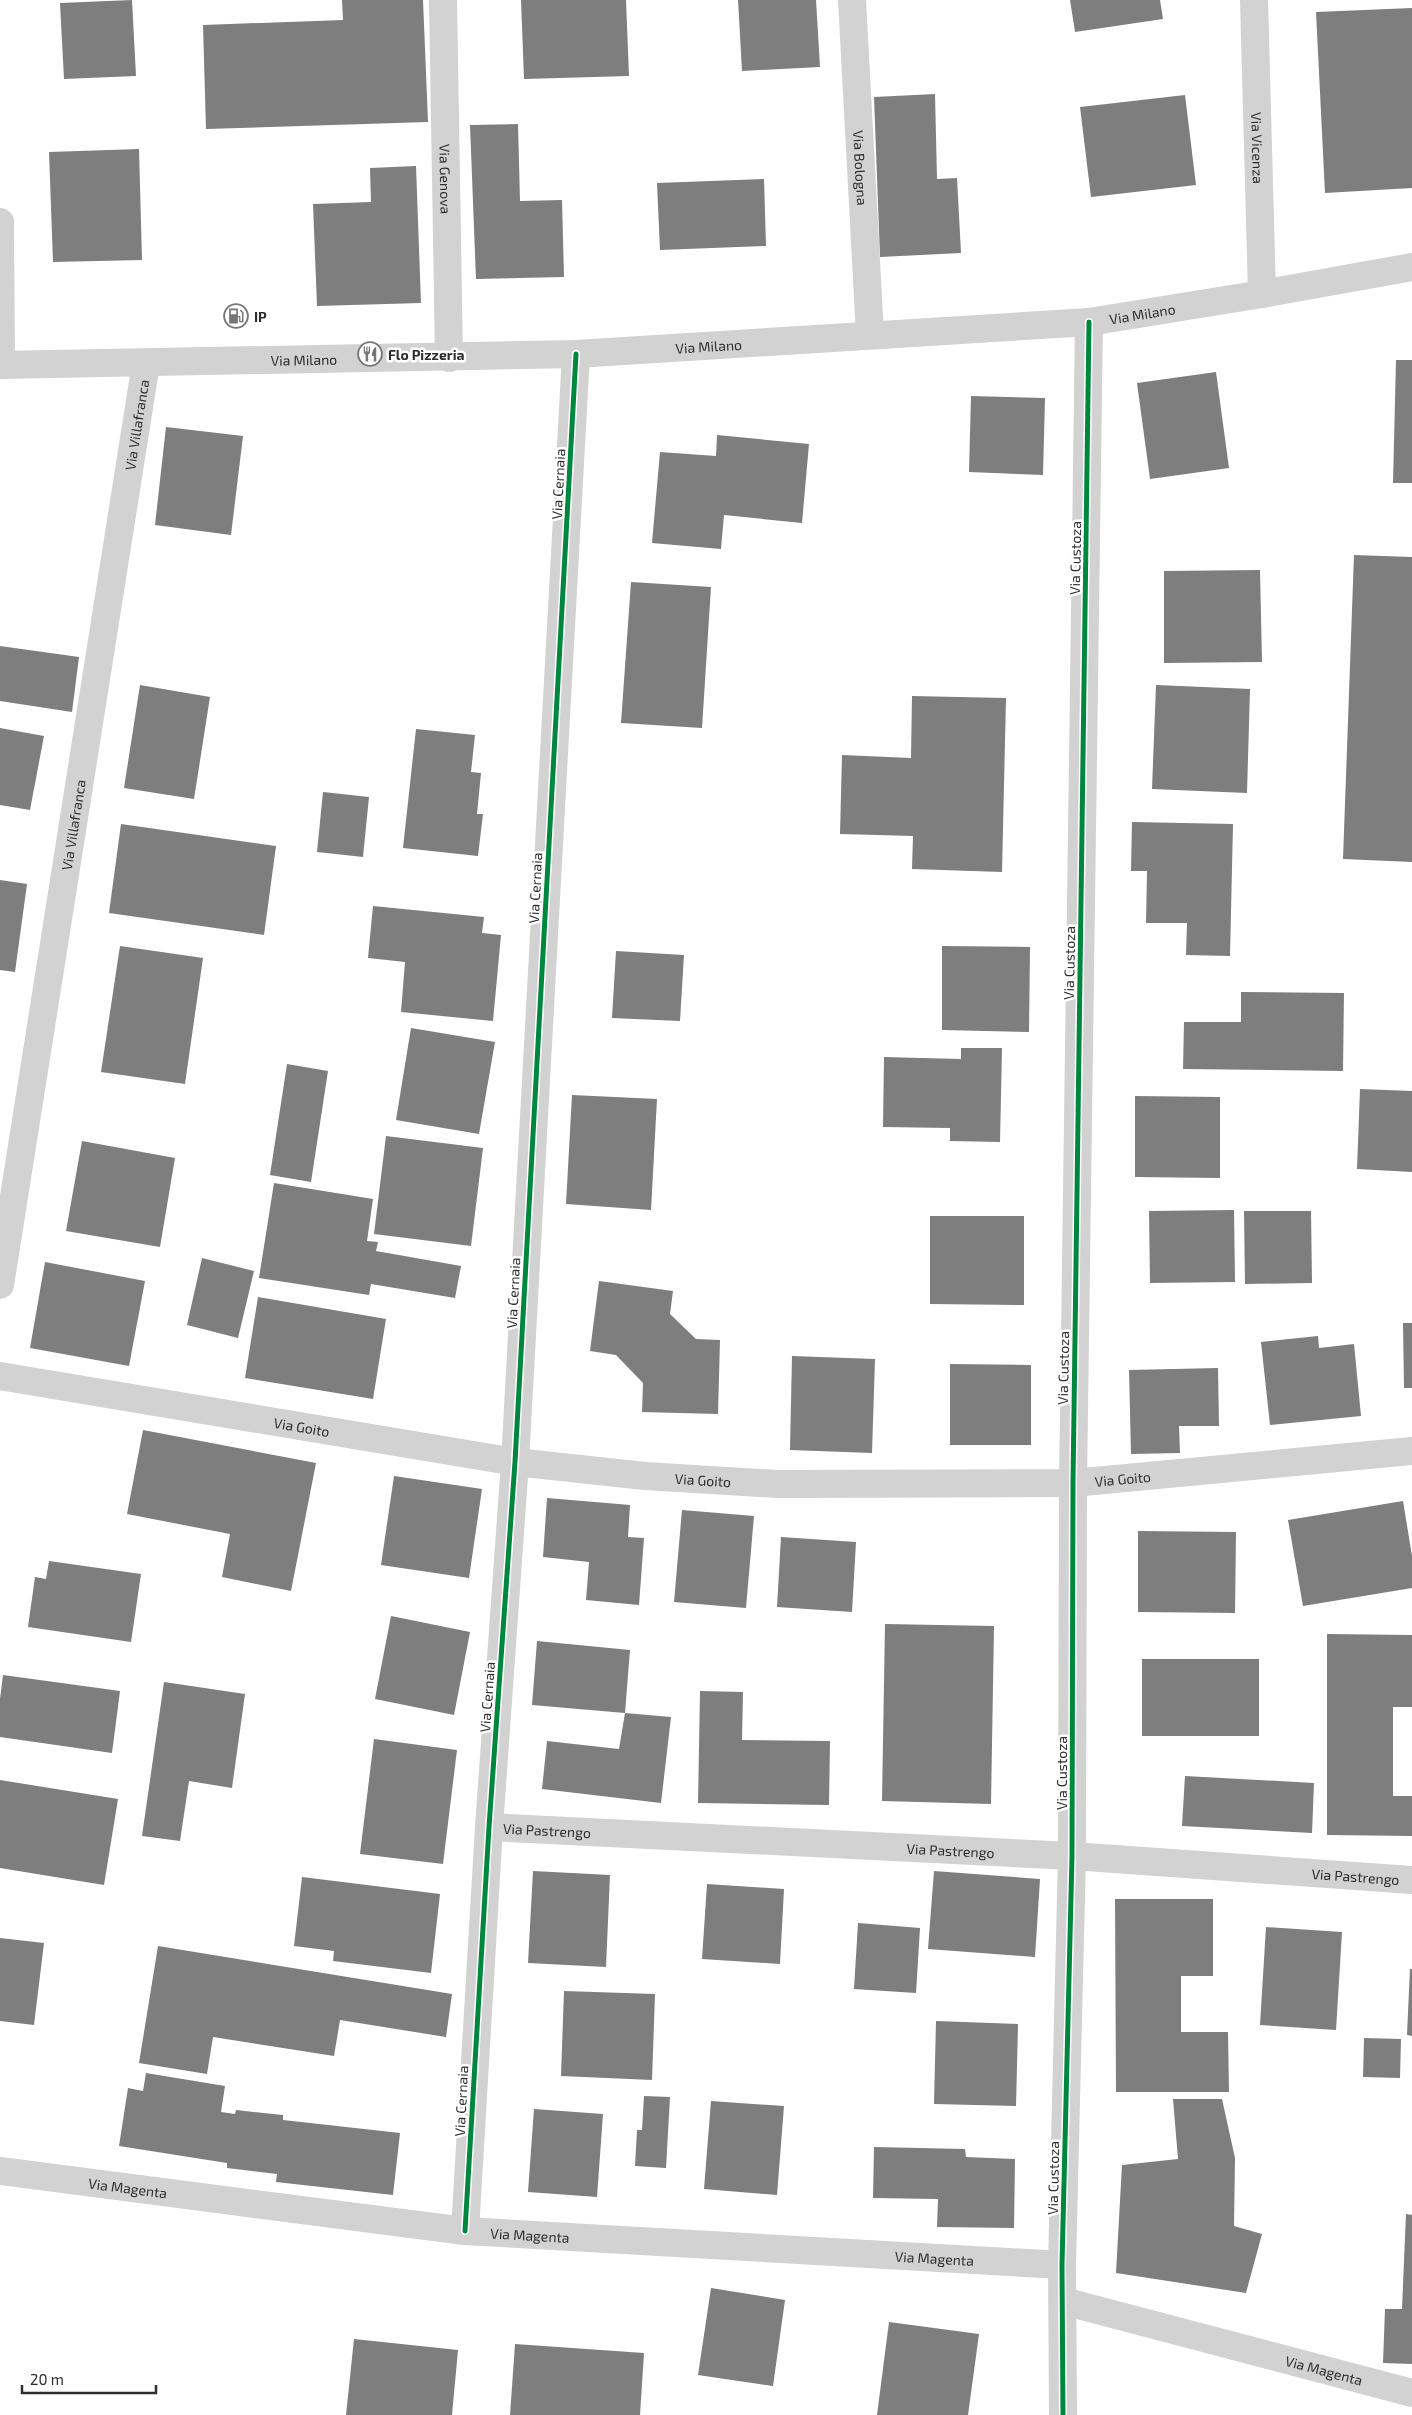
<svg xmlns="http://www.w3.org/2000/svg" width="1412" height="2415" font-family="'Exo 2',sans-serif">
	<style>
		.building { fill: #7e7e7e }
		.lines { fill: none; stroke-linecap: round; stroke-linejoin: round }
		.street { stroke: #d2d2d2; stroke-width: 28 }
		.cycleway-casing { stroke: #fff; stroke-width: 8 }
		.cycleway { stroke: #00873e; stroke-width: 5 }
		.labels { text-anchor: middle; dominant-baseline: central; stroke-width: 5; stroke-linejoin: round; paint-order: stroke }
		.street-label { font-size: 14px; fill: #2d2d2d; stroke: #fff }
		.poi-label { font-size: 14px; font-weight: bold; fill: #2d2d2d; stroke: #fff; text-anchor: start }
	</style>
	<rect width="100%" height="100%" fill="#fff"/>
	<g class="building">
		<path d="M132,0l4,76 -72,3 -4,-76z"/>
		<path d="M342,0h81l5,122 -222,7 -3,-104 140,-5z"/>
		<path d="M521,0h105l3,76 -105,3z"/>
		<path d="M738,0h78l4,67 -78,4z"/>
		<path d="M1070,0h90l3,19 -88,13z"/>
		<path d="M1412,8v180l-87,5 -9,-181z"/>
		<path d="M935,94l2,85 20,-1 4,75 -81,4 -6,-160z"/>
		<path d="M1185,95l11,90 -105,12 -11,-90z"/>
		<path d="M518,124l2,77 42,-1 2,77 -88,2 -6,-154z"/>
		<path d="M139,149l3,111 -89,2 -4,-110z"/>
		<path d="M416,166l5,137 -104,3 -4,-102 58,-2 -1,-34z"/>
		<path d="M764,179l2,67 -106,4 -3,-67z"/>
		<path d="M1396,360h16v123h-19z"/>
		<path d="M1216,372l13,96 -79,11 -13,-96z"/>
		<path d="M971,396l74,2 -2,77 -74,-3z"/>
		<path d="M166,427l77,9 -12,99 -76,-10z"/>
		<path d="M717,435l92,9 -7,79 -78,-8 -3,34 -69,-6 8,-91 56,4z"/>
		<path d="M1354,555l58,2v305l-69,-3z"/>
		<path d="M1260,570l2,92 -98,1v-92z"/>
		<path d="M631,582l80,5 -9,141 -81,-5z"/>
		<path d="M0,646l79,11 -7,55 -72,-11z"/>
		<path d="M140,685l70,12 -16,102 -70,-11z"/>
		<path d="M1156,685l94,4 -3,104 -95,-4z"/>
		<path d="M912,696l94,2 -4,174 -90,-3 1,-33 -73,-2 2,-79 69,3z"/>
		<path d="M0,728l44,8 -14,74 -30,-5z"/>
		<path d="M416,729l59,6 -4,37 10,1 -4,41h6l-5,42 -75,-8z"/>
		<path d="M323,792l46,5 -6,60 -46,-5z"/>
		<path d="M1132,822l101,2 -3,132 -44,-1 1,-32h-41l1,-52h-16z"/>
		<path d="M121,824l155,22 -12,89 -155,-22z"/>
		<path d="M0,880l27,4 -12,88 -15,-2z"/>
		<path d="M373,906l111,11 -2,16 19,2 -8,86 -92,-9 4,-50 -37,-4z"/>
		<path d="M120,946l83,12 -18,126 -84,-12z"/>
		<path d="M942,946l88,1 -1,85 -87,-2z"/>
		<path d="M616,951l68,4 -4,66 -68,-3z"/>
		<path d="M1241,992l103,1 -1,78 -160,-2 1,-47h57z"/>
		<path d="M411,1028l84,14 -16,92 -83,-14z"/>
		<path d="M961,1048h41l-2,94 -50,-1v-13l-67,-1 1,-70 77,2z"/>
		<path d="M287,1064l41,7 -17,111 -41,-7z"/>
		<path d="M1360,1089l52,2v81l-55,-3z"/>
		<path d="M572,1095l85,4 -6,111 -85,-6z"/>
		<path d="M1135,1096l85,1v81l-85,-1z"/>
		<path d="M386,1136l97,12 -12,98 -97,-12z"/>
		<path d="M82,1141l93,17 -15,89 -94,-16z"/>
		<path d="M274,1183l99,16 -6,42 11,1 -2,9 85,15 -6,32 -84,-14 -2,11 -110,-17z"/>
		<path d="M1234,1210l1,72 -85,1 -1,-72z"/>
		<path d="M1244,1211h67l1,72 -67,1z"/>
		<path d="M930,1216h94v89l-94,-1z"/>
		<path d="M202,1258l52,13 -16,67 -51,-13z"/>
		<path d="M45,1262l100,19 -16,85 -99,-18z"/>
		<path d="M599,1281l74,10 -3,23 26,25 24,1 -2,74 -76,-2 1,-29 -27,-28 -26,-4z"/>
		<path d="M258,1297l128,22 -13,80 -128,-21z"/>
		<path d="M1403,1323h9v65h-8z"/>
		<path d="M1318,1336l1,12 35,-4 7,72 -91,9 -9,-83z"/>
		<path d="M792,1356l83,3 -3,94 -82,-3z"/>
		<path d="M950,1364l81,1v80h-81z"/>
		<path d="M1218,1368l1,58h-40l1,27 -49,1 -2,-84z"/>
		<path d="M143,1430l173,33 -25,128 -69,-14 8,-43 -103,-20z"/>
		<path d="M394,1476l88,13 -13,89 -88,-13z"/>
		<path d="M547,1498l83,7 -2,32 16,1 -5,67 -53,-5 3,-38 -46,-5z"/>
		<path d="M1403,1501l9,55v32l-109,18 -15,-86z"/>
		<path d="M682,1510l72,6 -8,92 -72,-6z"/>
		<path d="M1138,1531l98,1 -1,81 -97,-1z"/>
		<path d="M781,1537l75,5 -4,70 -75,-5z"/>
		<path d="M49,1561l92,13 -10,68 -103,-15 7,-50 11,2z"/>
		<path d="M391,1616l79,16 -16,83 -79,-16z"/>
		<path d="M885,1624l109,2 -3,178 -109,-3z"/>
		<path d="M1327,1634l85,1v72h-19v89h19v40l-85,-1z"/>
		<path d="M537,1641l93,9 -5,63 -93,-8z"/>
		<rect x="1142" y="1659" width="117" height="77"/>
		<path d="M3,1675l117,16 -8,62 -112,-16v-38z"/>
		<path d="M164,1682l81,12 -13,94 -43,-7 -9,60 -38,-5z"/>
		<path d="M700,1691l43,1 -1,48 88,1 -1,64 -131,-2z"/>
		<path d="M625,1713l46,4 -10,86 -119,-14 5,-48 72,8z"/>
		<path d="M374,1739l83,11 -14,114 -83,-10z"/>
		<path d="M1185,1776l129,7 -2,50 -130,-7z"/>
		<path d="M0,1780l118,19 -14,86 -104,-17z"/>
		<path d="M533,1871l77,4 -4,92 -78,-4z"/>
		<path d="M934,1871l106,8 -5,78 -107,-8z"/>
		<path d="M302,1877l138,17 -9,79 -98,-12 1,-10 -40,-5z"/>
		<path d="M707,1884l77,5 -4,75 -78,-5z"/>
		<path d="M1115,1899h98v77h-32v56h47l1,60h-113z"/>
		<path d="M858,1923l62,5 -4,65 -62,-4z"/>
		<path d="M1266,1927l76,5 -6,98 -76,-5z"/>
		<path d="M0,1938l44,5 -10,82 -34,-4z"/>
		<path d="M158,1946l294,48 -6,43 -106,-17 -6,36 -121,-19 -6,37 -68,-11z"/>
		<path d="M1410,1969h2v67l-5,-1z"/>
		<path d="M564,1991l91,3 -3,86 -91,-4z"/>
		<path d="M936,2021l82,3 -2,82 -82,-2z"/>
		<path d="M1364,2038l37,1 -1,39 -37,-1z"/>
		<path d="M146,2073l79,13 -4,26 14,2 1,-4 47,5v5l117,13 -7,62 -117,-13 1,-8 -50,-6v-5l-108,-17 9,-58 15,3z"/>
		<path d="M644,2096l26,1 -4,71 -31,-2 2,-36h5z"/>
		<path d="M1173,2099h49l13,59 -1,68 28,8 -16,59 -130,-20 6,-108 56,-6z"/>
		<path d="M711,2101l73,5 -7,89 -73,-6z"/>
		<path d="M534,2109l69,5 -6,83 -69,-5z"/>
		<path d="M874,2147l91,2 1,8 49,2 -1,69 -77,-1 1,-28 -65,-1z"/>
		<path d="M1406,2214l6,1v149l-29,-1 2,-54h17z"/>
		<path d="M711,2288l74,12 -12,86 -75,-11z"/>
		<path d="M889,2322l90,12 -11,81h-91z"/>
		<path d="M354,2339l104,11 -6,65h-106z"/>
		<path d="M515,2344l129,9 -4,62h-130z"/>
	</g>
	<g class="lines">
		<g class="street">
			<path id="s1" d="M443,0l6,358"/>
			<path id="s2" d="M852,0l18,335"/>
			<path id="s3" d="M1254,0l8,294"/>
			<path d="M0,222l1,143"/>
			<path id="s4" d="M0,365l576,-11 513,-32 173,-28 150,-27"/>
			<path id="s5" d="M0,1285l146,-922"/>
			<path id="s6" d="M0,1376l515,86 130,14 133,8 295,-1 339,-32"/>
			<path id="s7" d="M489,1827l583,29 340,24"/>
			<path id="s8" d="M0,2171l465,60 597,34"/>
			<path d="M465,2231l24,-404 26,-365 61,-1108"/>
			<path id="s9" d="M1063,2301l349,92"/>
			<path d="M1063,2415l-1,-150 10,-409 1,-373 16,-1161"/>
		</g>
		<g class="cycleway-casing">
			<g id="cycleway">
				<path d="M465,2231l24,-404 26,-365 61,-1108"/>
				<path d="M1063,2415l-1,-150 10,-409 1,-373 16,-1161"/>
			</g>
		</g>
		<use href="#cycleway" class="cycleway"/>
	</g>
	<defs>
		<g id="fuel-ring" transform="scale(1.25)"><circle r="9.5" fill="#fff" stroke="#767676" stroke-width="1.5"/><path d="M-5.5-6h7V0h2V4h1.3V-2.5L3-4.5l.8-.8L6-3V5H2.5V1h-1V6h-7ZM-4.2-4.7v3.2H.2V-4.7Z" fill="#767676"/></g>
		<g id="restaurant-ring" transform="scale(1.25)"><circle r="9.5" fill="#fff" stroke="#767676" stroke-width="1.5"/><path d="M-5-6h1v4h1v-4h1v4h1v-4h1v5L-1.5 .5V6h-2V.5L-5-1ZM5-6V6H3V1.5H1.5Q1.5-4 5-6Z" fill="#767676"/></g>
	</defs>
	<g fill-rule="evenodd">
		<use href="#fuel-ring" x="236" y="316"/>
		<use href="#restaurant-ring" x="370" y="354"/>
	</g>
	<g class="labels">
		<g class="street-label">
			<text stroke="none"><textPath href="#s3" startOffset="148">Via Vicenza</textPath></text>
			<text stroke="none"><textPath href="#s2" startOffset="168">Via Bologna</textPath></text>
			<text stroke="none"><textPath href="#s1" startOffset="179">Via Genova</textPath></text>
			<text stroke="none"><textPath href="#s4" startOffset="1144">Via Milano</textPath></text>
			<text stroke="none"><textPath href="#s4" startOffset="709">Via Milano</textPath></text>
			<text stroke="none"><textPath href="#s4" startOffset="304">Via Milano</textPath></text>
			<text stroke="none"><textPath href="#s5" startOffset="871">Via Villafranca</textPath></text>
			<text transform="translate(558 484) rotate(-87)">Via Cernaia</text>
			<text transform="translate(1075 558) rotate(-89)">Via Custoza</text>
			<text stroke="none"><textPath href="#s5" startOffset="466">Via Villafranca</textPath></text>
			<text transform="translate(535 888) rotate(-87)">Via Cernaia</text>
			<text transform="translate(1069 963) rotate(-89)">Via Custoza</text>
			<text transform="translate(513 1293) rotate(-87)">Via Cernaia</text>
			<text transform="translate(1063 1368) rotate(-89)">Via Custoza</text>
			<text stroke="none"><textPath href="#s6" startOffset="306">Via Goito</textPath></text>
			<text stroke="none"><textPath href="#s6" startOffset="1131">Via Goito</textPath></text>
			<text stroke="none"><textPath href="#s6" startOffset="711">Via Goito</textPath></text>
			<text transform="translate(487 1697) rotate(-86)">Via Cernaia</text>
			<text transform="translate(1061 1773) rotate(-90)">Via Custoza</text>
			<text stroke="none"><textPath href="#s7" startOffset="58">Via Pastrengo</textPath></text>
			<text stroke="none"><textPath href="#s7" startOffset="462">Via Pastrengo</textPath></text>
			<text stroke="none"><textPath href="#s7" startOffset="868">Via Pastrengo</textPath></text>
			<text transform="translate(461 2101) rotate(-87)">Via Cernaia</text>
			<text transform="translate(1053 2178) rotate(-89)">Via Custoza</text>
			<text stroke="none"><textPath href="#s8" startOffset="129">Via Magenta</textPath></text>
			<text stroke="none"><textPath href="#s8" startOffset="534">Via Magenta</textPath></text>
			<text stroke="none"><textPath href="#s8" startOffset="939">Via Magenta</textPath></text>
			<text stroke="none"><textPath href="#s9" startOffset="270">Via Magenta</textPath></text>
		</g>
		<g class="poi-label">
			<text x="254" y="316">IP</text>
			<text x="388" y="354">Flo Pizzeria</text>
		</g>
	</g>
	<path d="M22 2385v8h134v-8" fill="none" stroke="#2d2d2d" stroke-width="2.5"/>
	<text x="30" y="2385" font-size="15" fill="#2d2d2d" stroke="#ffffff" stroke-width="4" paint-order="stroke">20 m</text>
</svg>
